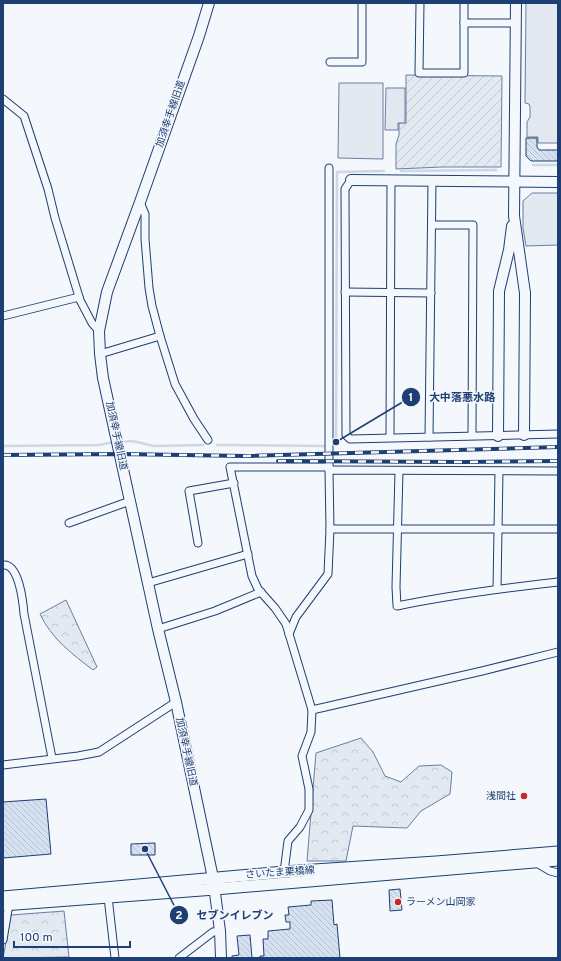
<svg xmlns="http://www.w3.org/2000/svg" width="561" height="961" font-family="Overpass,'Noto Sans JP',sans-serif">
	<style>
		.green { fill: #e3e9f0; stroke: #687fa3 }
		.forest { fill: url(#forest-crowns); stroke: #687fa3 }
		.garden { fill: url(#garden-furrows); stroke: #687fa3 }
		.parking { fill: #e3e8f0; stroke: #687fa3 }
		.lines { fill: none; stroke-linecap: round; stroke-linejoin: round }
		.stream { stroke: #cfd7e4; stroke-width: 2.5 }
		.building { fill: url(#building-back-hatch); stroke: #1d3f73 }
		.street-casing { stroke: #1d3f73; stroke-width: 9 }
		.secondary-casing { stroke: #1d3f73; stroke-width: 12 }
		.primary-casing { stroke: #1d3f73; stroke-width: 13 }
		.street { stroke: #f4f7fb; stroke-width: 7 }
		.secondary { stroke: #f4f7fb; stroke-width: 10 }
		.primary { stroke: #f4f7fb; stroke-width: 11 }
		.rail-casing { stroke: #1d3f73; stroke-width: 4 }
		.rail { stroke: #f4f7fb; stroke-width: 2.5; stroke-dasharray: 8; stroke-linecap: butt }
		.poi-dot { fill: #c62828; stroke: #f4f7fb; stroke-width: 1.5 }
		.labels { text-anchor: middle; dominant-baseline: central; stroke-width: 3; stroke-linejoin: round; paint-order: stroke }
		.street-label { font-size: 10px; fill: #1d3f73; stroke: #f4f7fb }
		.poi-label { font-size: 10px; fill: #1d3f73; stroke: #f4f7fb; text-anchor: end }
		.leader { fill: none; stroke: #1d3f73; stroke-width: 1.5 }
		.callout-dot { fill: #1d3f73; stroke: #f4f7fb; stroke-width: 1.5 }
		.mark-label { font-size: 12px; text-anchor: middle; font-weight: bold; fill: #fff }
		.callout-label { font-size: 11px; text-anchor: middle; font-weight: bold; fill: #1d3f73; stroke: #f4f7fb; stroke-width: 3; stroke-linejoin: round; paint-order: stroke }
	</style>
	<defs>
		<pattern id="forest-crowns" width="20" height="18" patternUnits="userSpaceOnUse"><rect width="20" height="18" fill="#e3e9f0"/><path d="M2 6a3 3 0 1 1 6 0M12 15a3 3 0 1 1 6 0" fill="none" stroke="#c2c9d1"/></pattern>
		<pattern id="garden-furrows" width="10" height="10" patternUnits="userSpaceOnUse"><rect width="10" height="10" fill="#e3e9f0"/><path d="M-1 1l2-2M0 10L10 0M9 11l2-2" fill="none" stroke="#c2c9d1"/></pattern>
		<pattern id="building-back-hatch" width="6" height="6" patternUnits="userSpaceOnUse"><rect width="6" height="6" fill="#d5e0f0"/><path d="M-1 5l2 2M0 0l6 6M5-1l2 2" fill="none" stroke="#b6c1d1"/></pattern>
	</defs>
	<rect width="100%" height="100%" fill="#f4f7fb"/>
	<g class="green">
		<path d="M339,83h44v76l-45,-1z"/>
		<path d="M532,193h26v52l-32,1 -3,-18v-27z"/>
	</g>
	<g class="forest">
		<path d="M66,600l31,67 -4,3c-21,-16 -42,-32 -53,-56z"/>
		<path d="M361,738l12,14 12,24 16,6 18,-16 22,-1 11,7 -2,22 -29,17 -14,17 -54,-2 -7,35h-39l9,-108z"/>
		<path d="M64,911l5,46 -66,1 8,-43z"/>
	</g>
	<path class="garden" d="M406,75l96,1 -1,91h-59l-46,2v-25l3,-9v-12h7z"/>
	<g class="parking">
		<path d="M526,3h32v140h-20v-6h-11v-15l3,-5v-10l-1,-3 -4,-1z"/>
		<path d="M386,88h19v35h-7v7h-13z"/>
	</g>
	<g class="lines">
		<g class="stream">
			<path d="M533,165h25"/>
			<path d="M401,171l95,-1"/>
			<path d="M119,442l13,-1 22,5 49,-1"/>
			<path d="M217,445l109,1 10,-4 1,-270 47,-1"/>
			<path d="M3,446l96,-1 15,-3"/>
		</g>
	</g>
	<g class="building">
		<path d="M526,138h11v9l2,3h19v11h-27l-5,-5z"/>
		<path d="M46,799l5,55 -48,4v-56z"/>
		<path d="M155,843v12h-24v-11z"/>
		<path d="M400,889l2,21 -12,1 -1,-21z"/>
		<path d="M332,900l2,25 3,-1 3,34h-80v-2h4l-1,-17h5v-8l22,-2v-7h-4l-1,-7h4l-1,-8 23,-2v-4z"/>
		<path d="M250,935l2,23h-20v-2l7,-1 -2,-19z"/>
	</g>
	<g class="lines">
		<g class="street-casing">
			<g id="street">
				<path d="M420,3l-1,70h45v-70"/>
				<path d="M464,23h52"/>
				<path d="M330,62h32v-59"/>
				<path d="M3,99l21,17 24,73 7,29 25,82 12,23 7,8"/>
				<path d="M351,180l-6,9 1,246 4,4 208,-5"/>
				<path d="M140,202l5,12v25l4,49 3,18 8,30 15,48 19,35 14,21"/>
				<path d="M432,225h41l-1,210"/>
				<path d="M345,292l86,1"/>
				<path d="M3,316l76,-19"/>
				<path d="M100,354l60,-18"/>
				<path d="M390,437l1,-257"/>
				<path d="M429,437l3,-256"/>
				<path d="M329,467v-299"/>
				<path d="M399,471l-3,116 1,19c53,-11 107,-18 161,-24"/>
				<path d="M69,523l61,-22"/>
				<path d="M330,529h228"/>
				<path d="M198,543l-9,-52 45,-8"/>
				<path d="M3,565c16,-2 20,37 21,49l28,144"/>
				<path d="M148,583l100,-29"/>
				<path d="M497,589l2,-118"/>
				<path d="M158,629l57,-18 46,-19"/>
				<path d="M289,634l7,-17 32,-43 2,-45 -1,-59 229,1"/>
				<path d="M312,710l170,-39 76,-19"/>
				<path d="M3,765l75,-9 21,-4 77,-50"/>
				<path d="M535,862l15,9 8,2"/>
				<path d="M284,872l4,-31 12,-14 9,-17v-21l-7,-33 9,-24 1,-22 -26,-86 -11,-16 -17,-19 -6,-13 -22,-109h99v3"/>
				<path d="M108,897l7,61"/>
				<path d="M3,940l6,-36"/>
				<path d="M179,958l34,-26 7,-1"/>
			</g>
		</g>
		<g class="secondary-casing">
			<g id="secondary">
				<path d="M209,3l-10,33 -59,166 -33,90 -8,39 1,23 3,24 55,251 18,73 37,176 7,53 1,27"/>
				<path d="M516,3l-2,213 11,77 -1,142"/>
				<path d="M351,180l207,2"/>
				<path d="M498,436l1,-145 10,-41 3,-24"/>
			</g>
		</g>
		<g class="primary-casing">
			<g id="primary">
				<path d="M3,897l281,-25 152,-10 122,-10"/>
				<path d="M3,905l212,-16 343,-29"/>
			</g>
		</g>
		<use href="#street" class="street"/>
		<use href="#secondary" class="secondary"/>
		<use href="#primary" class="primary"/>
		<g class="rail-casing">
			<g id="rail">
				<path d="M3,455l117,-1 125,2 313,-9"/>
				<path d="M278,461l185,1 95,-1"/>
			</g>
		</g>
		<use href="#rail" class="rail"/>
	</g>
	<g class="poi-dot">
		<circle cx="524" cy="796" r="4"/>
		<circle cx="398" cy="902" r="4"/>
	</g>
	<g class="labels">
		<g class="street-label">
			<text transform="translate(171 114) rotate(-71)">加須幸手線旧道</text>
			<text transform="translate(116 436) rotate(78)">加須幸手線旧道</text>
			<text transform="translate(186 752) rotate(78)">加須幸手線旧道</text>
			<text transform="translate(280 873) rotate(-4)">さいたま栗橋線</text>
		</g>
		<g class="poi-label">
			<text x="516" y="796">浅間社</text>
			<text x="406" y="902" text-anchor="start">ラーメン山岡家</text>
		</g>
	</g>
	<path class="leader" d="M336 442L411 397M145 849L179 915"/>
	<g class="callout-dot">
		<circle cx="336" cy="442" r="4"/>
		<circle cx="145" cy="849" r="4"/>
		<circle cx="411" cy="397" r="10"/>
		<circle cx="179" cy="915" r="10"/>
	</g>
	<g class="mark-label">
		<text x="411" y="401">1</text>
		<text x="179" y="919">2</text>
	</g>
	<g class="callout-label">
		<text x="462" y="401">大中落悪水路</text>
		<text x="235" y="919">セブンイレブン</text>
	</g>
	<rect width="561" height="961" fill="none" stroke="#1d3f73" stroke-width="8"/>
	<path d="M14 941v6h116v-6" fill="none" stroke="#1d3f73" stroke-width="2"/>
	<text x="20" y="941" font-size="12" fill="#1d3f73" stroke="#f4f7fb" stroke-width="3" paint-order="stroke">100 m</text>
</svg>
